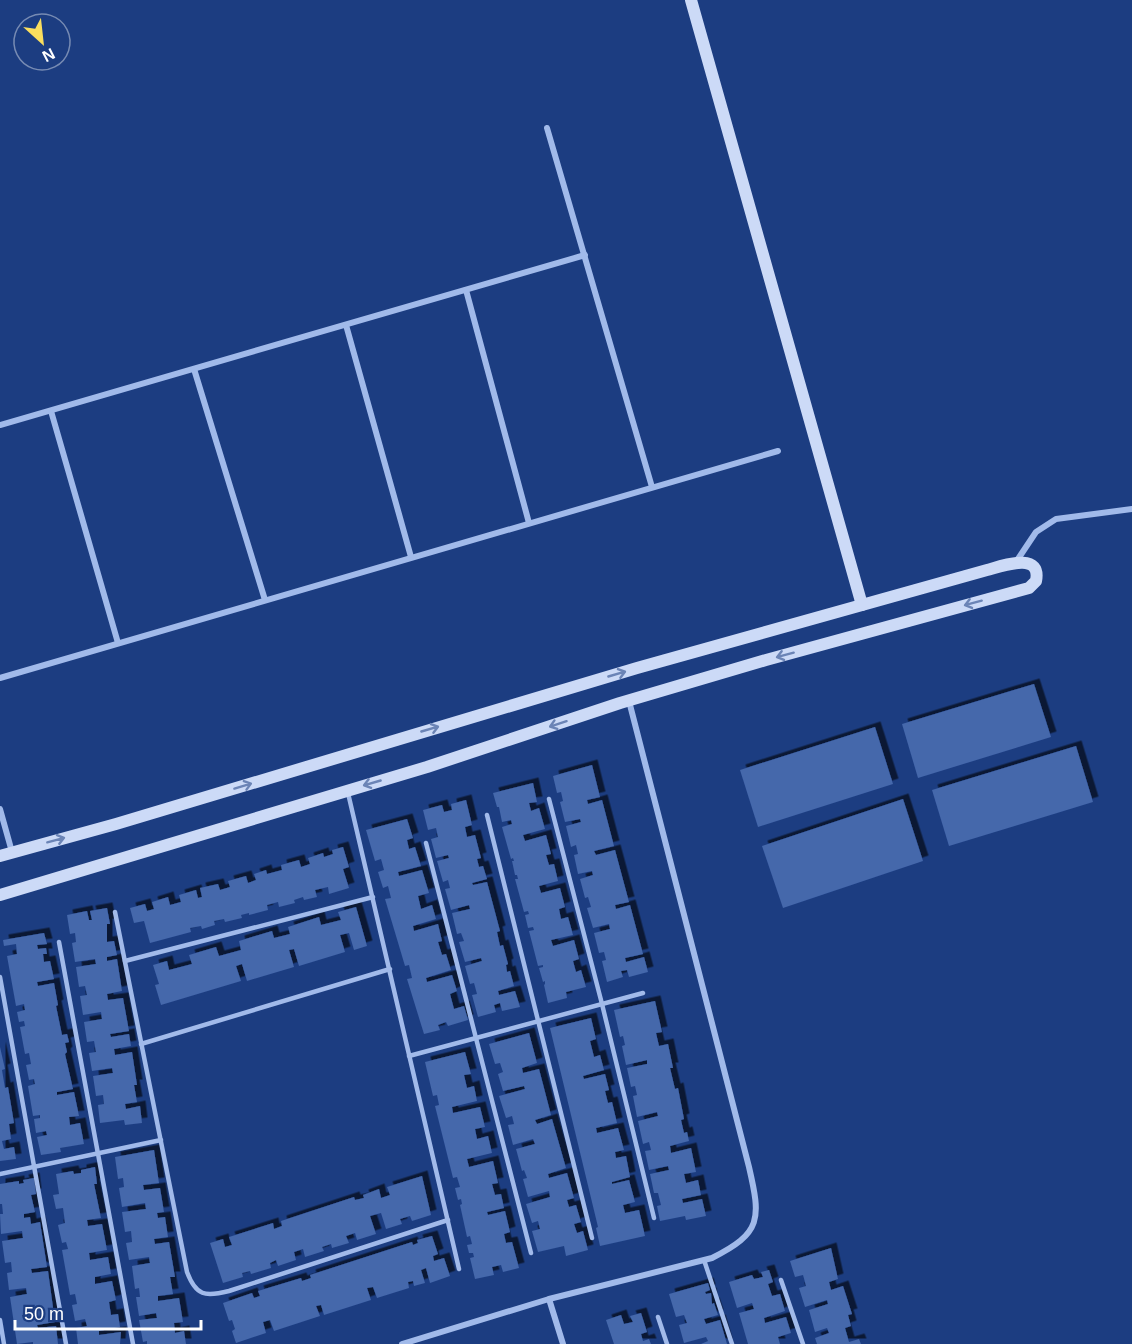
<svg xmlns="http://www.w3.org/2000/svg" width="1132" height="1344" font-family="Helvetica,sans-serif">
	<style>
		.building { fill: #4467ab; filter: url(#shadow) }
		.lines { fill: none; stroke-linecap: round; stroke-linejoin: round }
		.lane { stroke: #a1baea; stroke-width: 4.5 }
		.street { stroke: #a1baea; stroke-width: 6 }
		.secondary { stroke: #ccdaf7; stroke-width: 12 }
		.oneway { stroke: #6b84b6 }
	</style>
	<defs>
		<filter id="shadow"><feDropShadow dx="5.5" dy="-5.5" stdDeviation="0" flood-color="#0009"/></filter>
	</defs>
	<rect width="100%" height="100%" fill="#1c3d81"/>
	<g class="building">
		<path d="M1034,684l17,53 -133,41 -16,-54z"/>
		<path d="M875,727l18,57 -135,43 -18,-57z"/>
		<path d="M1076,746l17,56 -144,44 -17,-56z"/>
		<path d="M592,765l8,32 -13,3 1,4 14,-4 12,46 -20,5 2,4 19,-5 14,52 -14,3 1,4 14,-4 13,49 -18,4 1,4 18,-5 4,15 -19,5 -2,-7 -6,1 2,6 -16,5 -5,-21 4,-1 -2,-8 -5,1 -5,-20 16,-4 -1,-5 -16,4 -6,-20 4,-1 -3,-10 -3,1 -5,-19 13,-4 -1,-4 -14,3 -4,-19 4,-1 -2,-9 -5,2 -5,-21 15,-4 -1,-3 -15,3 -5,-20 3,-1 -2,-9 -4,1 -4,-17z"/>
		<path d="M533,783l4,19 -8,1 2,8 8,-3 6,21 -22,6 2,6 21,-6 5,19 -5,1 3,10 5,-1 4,17 -19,5 2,7 19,-5 5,19 -6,2 2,10 7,-2 5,18 -22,5 2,6 21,-6 5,19 -6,2 3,11 5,-2 5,17 -20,5 1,6 -19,5 -4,-18 1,-1v-3l-2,1 -4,-14 4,-1v-2l-5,1 -9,-35 5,-1 -1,-3 -5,1 -3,-13 4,-1 -1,-3 -4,1 -9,-33h3l-1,-4h-2l-3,-14h2l-1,-3 -2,1 -9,-32 10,-3 -1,-4 -9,2 -3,-15h-2l-4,-14z"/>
		<path d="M903,799l20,62 -140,47 -21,-62z"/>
		<path d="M466,800l6,25 -7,2 2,10 8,-2 6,23 -4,1 2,8 4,-1 4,13 -15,4 1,2 14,-3 13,49 -3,1 3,14 3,-1 5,19 -2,1 1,7 3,-1 4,15 -16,5 1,4 16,-4 5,16 -18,4 -2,-8 -6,2 2,7 -18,5 -6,-22 5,-1 -3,-11 -4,1 -5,-18 17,-5 -1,-3 -16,4 -6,-20 5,-1 -3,-8 -4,1 -5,-21 18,-4 -1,-4 -18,5 -6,-21 5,-1 -2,-8 -5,2 -6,-21 12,-3 -1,-3 -12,3 -5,-19 7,-2 -2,-9 -8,2 -5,-20 19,-5 2,7 8,-2 -1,-6z"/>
		<path d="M407,819l6,19 -6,2 2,9 6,-2 6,19 -23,6 1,4 23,-6 7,23 -11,3 3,13 11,-4 4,14 -23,7 1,5 24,-7 4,17 -4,1 4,13 4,-1 5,16 -25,8 1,4 25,-7 5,16 -7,3 4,15 10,-3 4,14 -20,6 -2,-4 -8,3 2,5 -16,4 -17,-55 5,-1 -3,-13 -4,1 -20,-67 6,-1 -3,-12 -5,2 -5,-16 6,-2 -3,-11 -6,2 -9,-31z"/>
		<path d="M343,847l6,20 -6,2 6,19 -20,6 -1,-7 -13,3 2,7 -13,3 -1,-3 -9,3 1,3 -16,4 -1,-5 -11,3 1,5 -19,5v-2l-8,2 1,3 -17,4 -1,-3 -10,2 1,4 -13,4 -1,-3 -11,2 1,4 -41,11 -6,-22 -10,2 -4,-15 15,-4 2,7 7,-2 -2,-7 16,-5 2,8 11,-3 -2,-7 17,-5 2,8 4,-1 -2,-9 18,-4 2,6 10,-3 -2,-6 18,-5 2,7 8,-3 -2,-6 12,-4 1,4 15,-4 -1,-5 18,-5 2,7 9,-3 -2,-6 15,-5 1,4 9,-3 -1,-4z"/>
		<path d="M356,907l11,39 -13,4 -5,-17 -9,2 5,17 -46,14 -5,-17 -5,1 5,17 -47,14 -5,-17 -6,2 5,15 -80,24 -6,-20 4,-1 -6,-19 14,-4 2,9 23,-6 -3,-9 27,-8 3,9 22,-6 -2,-9 33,-10 2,7 16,-4 -2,-7 31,-10 2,8 20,-5 -3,-8z"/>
		<path d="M107,908l3,16h-3v18l7,-1 3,14 -10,2v4l10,-2 5,32 -15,3 1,6 15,-2 6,33 -19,3 1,3 18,-3 2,12 -17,3 1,6 17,-3 5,33h-3l3,17 -12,2 1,5 14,-3 2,17 -17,2 -1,-5 -24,3 -2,-18 6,-1 -1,-9 -7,1 -3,-20 20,-3 -1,-5 -20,3 -3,-18 7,-1 -2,-11 -7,1 -3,-20 18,-3 -1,-7 -18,3 -3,-19 7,-1 -2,-9 -6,1 -3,-20 20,-3 -1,-5 -20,3 -3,-19 4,-1 -1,-9 -5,1 -3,-19 20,-4 2,9h3l-2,-9z"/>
		<path d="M44,933l3,11 -10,1 1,4 8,-1 1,6h-4l1,8 6,-1 4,18 -17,3 1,4 16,-3 4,22 -2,1 6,29 5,-1 2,8 -4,1 2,9 -2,2 8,35 -16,3v3l17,-3 5,24 -10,1 1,8 10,-2 4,21 -24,4 1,4 -20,3 -4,-18 10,-2 -1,-4 -10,2 -2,-14 6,-1v-3l-7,1 -5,-30 7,-2 -1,-5 -5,1 -3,-15 5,-1 -2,-11 -4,1 -5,-27 5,-1 -1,-5 -5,1 -2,-10 8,-2 -1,-6 -8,2 -9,-50 10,-2 -1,-10 -12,2 -1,-6z"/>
		<path d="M655,1001l7,31 -6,1 3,13 9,-2 5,24h-3l5,21 3,-1 6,31 -3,1 3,13 3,-1 2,9 -19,5 1,7 20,-5 5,24 -12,2 2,9 12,-3 3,15 -19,4 1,4 19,-4 4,17 -20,4 -1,-4 -25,5 -3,-15 4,-1 -3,-12h-4l-4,-19 19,-4 -1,-4 -19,4 -4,-19 6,-1 -2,-8 -6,2 -5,-23 20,-5 -1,-4 -20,5 -4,-21 4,-1 -2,-9 -4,1 -4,-19 20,-4v-4l-21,5 -4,-19 3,-1 -2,-9 -3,1 -6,-27z"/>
		<path d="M591,1018l5,21 -6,2 4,16 6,-2 4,15 -21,6 1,3 21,-5 4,16 -4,1 3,12 4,-1 5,21 -21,5 1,5 21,-5 6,22 -9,2 1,6 10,-2 4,21 -18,5v2l17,-4 6,22 -12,3 2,8 14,-3 6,26 -45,10 -4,-18 2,-1 -48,-199z"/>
		<path d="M529,1033l8,30 -15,5 1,5 16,-4 12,46 -16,5 2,4 15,-5 14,49 -18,6 1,4 18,-5 7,25 -7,2 2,7 7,-2 5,17 -7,2 3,9 6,-2 5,19 -22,6 -2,-10 -26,6 -6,-21 8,-2 -2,-8 -6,2 -6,-19 24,-7 -1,-6 -21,6 -5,-18 4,-1 -3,-8 -2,1 -6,-22 19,-5 -2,-5 -20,6 -5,-20 6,-1 -2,-8 -6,2 -7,-22 26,-7 -1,-3 -21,5 -5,-17 5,-2 -3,-9 -5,1 -6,-20z"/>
		<path d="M0,1047l5,22 -3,1 3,18 3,-1 6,36 -5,1 2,15 -9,2 2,8 10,-2 2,12 -16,2z"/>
		<path d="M465,1052l6,22 -7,1 3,13 7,-2 3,15 -25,6 1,6 27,-6 5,20 -10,2 2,10 11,-3 4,17 -25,6 2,8 24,-6 5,22 -6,1 3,11 6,-1 3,14 -17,4 1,3 17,-4 5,21 -6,2 2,9 6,-1 7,26 -16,4 -2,-7 -9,2 2,8 -19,4 -5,-21 4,-1 -1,-4h-4l-2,-8 5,-1 -2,-8 -3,1 -7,-32 2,-1 -1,-5 -3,1 -3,-12 5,-1 -3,-10 -4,1 -18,-72 4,-1 -2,-10 -4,1 -8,-34z"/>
		<path d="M154,1150l5,33 -16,2 1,5 16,-2 4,24 -7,1 1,5 7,-1 3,20 -14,2 1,5 14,-2 6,35h-5l3,17 -15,2v5l21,-3 4,24 -9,1 1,10 9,-2 2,13h-39v-3l-4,1 -4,-22 18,-2 -1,-5 -17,3 -3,-19h4l-1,-9 -4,1 -3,-23 18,-3 -1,-6 -20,3 -3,-17 6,-1 -1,-11 -6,1 -3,-20 24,-3 -1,-6 -23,4 -3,-19 5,-1 -1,-9 -5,1 -3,-22z"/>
		<path d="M95,1167l2,17h-3l7,34 -14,2 1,6 14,-2 5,26 -18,3 1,7 18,-3 3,17 -16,3v7l17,-3 4,19 -7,2 2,13 7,-1 2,13 -21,4v4l22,-3 -1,12h-42l-2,-16 11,-2 -2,-7 -10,2 -3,-16 5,-1 -2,-10 -5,1 -8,-45 6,-1 -2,-7 -4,1 -4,-18 7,-2 -2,-15 -7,1 -3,-14 6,-1 -3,-20 17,-3 1,3 7,-1v-3z"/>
		<path d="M422,1176l9,39 -19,6 -2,-5 -10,3 2,5 -16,5 -5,-16 -11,3 6,18 -19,6 -2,-7 -9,3 3,7 -17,5 -1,-4 -9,3 2,4 -19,6 -2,-8 -9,3 2,8 -18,6 -2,-6 -6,3 1,5 -20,6 -1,-3 -8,2 1,4 -20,6 -13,-40 13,-4 2,8 7,-2 -3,-8 44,-14 1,6 8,-3 -1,-5 73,-24 1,3 9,-2 -1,-3 16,-6 2,9 9,-3 -3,-8z"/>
		<path d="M34,1178l2,16 -5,1 4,17 -11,2v4l6,-1 1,7 9,-2 7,45 -16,2 1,4 16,-2 7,51 -18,3 1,3 18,-2 2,18h-25v-2l-16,2 -7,-47 17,-3 -1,-6 -17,2 -2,-17 5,-1 -1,-10 -6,1 -3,-22 21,-3 -1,-7 -21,3 -1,-20h3l-1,-10h-2v-20l19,-3v3l5,-1 -1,-3z"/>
		<path d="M432,1236l6,18 -5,2 1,5 10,-3 6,18 -20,7 -4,-15 -5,2 4,13 -11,3 -1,-5 -5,1 1,6 -32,10 -4,-11 -6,1 4,12 -47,15 -3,-10 -5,1 4,10 -46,15 -4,-11 -7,2 3,11 -30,10 -4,-12 3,-2 -3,-9 -3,1 -6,-18 29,-10 2,5 6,-2 -2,-5 43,-13 1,3 9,-3 -1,-3 102,-33 1,3 5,-2 -1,-3z"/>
		<path d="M831,1248l7,31 -9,3 2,8 12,-4 9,28 -4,1 3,11 -6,2 4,14 10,-3 2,5h-44l-2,-6 14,-5 -2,-5 -12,4 -6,-22 19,-6 -1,-4 -22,7 -6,-19 7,-2 -3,-11 -8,2 -5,-16z"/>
		<path d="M769,1270l4,12 -5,2 4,12 8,-2 5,17 -21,7 1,5 21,-6 5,16 -13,4 2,7h-32l-9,-31 15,-4 -2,-6 -15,5 -8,-26 23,-7 2,4 9,-2 -2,-5z"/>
		<path d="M708,1283l2,7 -5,2 1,2 5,-1 1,11 2,-1 4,12 -14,4 2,5 14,-4 7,24h-26l7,-3 -2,-4 -22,6 -5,-18 8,-2 -3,-8 -8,2 -7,-23z"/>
		<path d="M641,1313l6,19 -6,2 2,7 6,-2 2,5h-37l-8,-24 15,-5 3,9 9,-2 -3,-6z"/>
	</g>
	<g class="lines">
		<g class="lane">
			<path d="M348,793l111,476"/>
			<path d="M549,799l53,205 52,214"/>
			<path d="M487,815l105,423"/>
			<path d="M426,843l105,410"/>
			<path d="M115,912l72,360c9,24 18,25 42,19l219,-71"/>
			<path d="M59,942l74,402"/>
			<path d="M125,961l248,-64"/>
			<path d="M0,977l66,367"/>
			<path d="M141,1044l249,-75"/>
			<path d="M409,1056l234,-63"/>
			<path d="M0,1174l161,-34"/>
			<path d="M704,1260l28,84"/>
			<path d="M781,1280l22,64"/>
			<path d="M658,1317l9,27"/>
			<path d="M0,1320l4,24"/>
		</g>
		<g class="street">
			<path d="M547,128l105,359"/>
			<path d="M466,290l63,233"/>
			<path d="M346,325l65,232"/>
			<path d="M194,369l71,231"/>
			<path d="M51,411l67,232"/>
			<path d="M0,425l585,-170"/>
			<path d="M1016,562l20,-30 20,-13 76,-10"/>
			<path d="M0,678l778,-227"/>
			<path d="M0,809l12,43"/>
			<path d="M549,1299l14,45"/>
			<path d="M402,1344l147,-45 163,-41c50,-25 49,-39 37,-91l-120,-466"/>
		</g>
		<g class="secondary">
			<path d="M691,0l171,605"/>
			<path d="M0,856l116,-32 521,-156 350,-98c15,-4 55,-19 49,11l-7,7 -263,72 -146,43 -193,64 -427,128"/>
		</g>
	</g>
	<defs><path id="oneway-shaft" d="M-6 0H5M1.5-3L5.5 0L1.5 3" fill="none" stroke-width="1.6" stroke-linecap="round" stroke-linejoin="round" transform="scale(1.5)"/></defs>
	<g class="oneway">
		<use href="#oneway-shaft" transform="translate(973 603) rotate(165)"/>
		<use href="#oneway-shaft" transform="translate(785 655) rotate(165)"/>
		<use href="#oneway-shaft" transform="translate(617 674) rotate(-16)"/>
		<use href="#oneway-shaft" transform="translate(558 724) rotate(162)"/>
		<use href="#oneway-shaft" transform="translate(430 729) rotate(-16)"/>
		<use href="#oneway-shaft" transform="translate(372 783) rotate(164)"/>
		<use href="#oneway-shaft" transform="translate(243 786) rotate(-17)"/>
		<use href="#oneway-shaft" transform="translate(56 840) rotate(-15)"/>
	</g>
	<g transform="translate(42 42) rotate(153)"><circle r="28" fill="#1c3d81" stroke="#778bb3" stroke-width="1.5"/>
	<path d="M0-4.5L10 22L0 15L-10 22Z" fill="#fade5e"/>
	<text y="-9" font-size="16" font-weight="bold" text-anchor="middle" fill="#ffffff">N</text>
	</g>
	<path d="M15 1320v9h186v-9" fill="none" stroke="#ffffff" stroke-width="3"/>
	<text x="24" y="1320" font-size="18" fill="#ffffff" stroke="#1c3d81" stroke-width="4.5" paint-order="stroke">50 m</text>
</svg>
